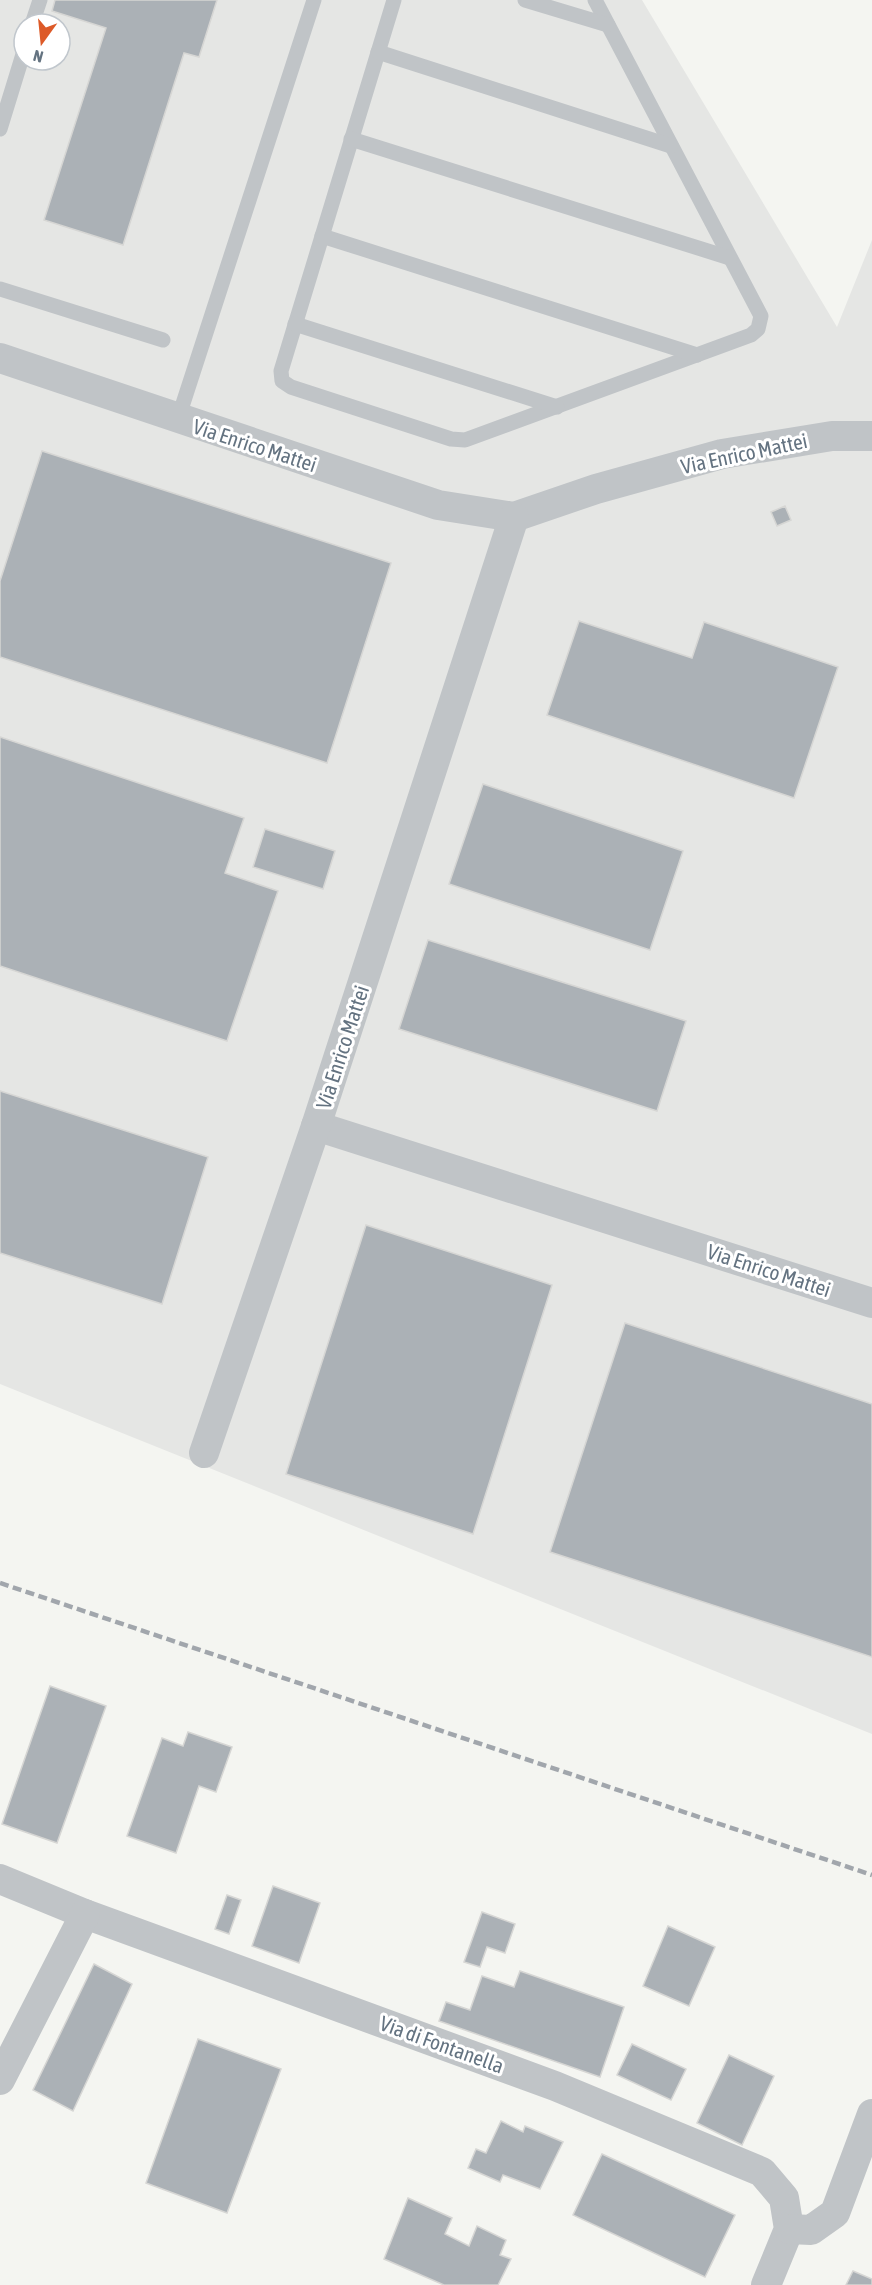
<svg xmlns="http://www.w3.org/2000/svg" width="872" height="2285" font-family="'Asap Condensed',sans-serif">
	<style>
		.built { fill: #e5e6e4; fill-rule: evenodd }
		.building { fill: #abb1b6; stroke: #d6d6d4; stroke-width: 1.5 }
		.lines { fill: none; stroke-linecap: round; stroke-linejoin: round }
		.service { stroke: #c0c4c7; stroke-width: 15 }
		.minor { stroke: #c0c4c7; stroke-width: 30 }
		.rail { stroke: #a1a6ac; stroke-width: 4.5; stroke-dasharray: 9 4.5; stroke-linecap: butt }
		.labels { text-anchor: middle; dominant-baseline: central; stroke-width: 6; stroke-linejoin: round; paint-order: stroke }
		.street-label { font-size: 21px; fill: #647381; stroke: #fff }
	</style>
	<rect width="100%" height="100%" fill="#f4f5f1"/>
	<path class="built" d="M0,0h642l195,327 35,-87v1494l-872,-350zM24,24h36v36h-36z"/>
	<g class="building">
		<path d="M55,0h162l-18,57 -15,-4 -61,192 -79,-25 62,-192 -54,-17z"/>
		<path d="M42,451l349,112 -64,200 -327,-106v-76z"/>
		<path d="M785,506l6,14 -14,6 -6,-14z"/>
		<path d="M579,621l113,37 12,-36 134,45 -44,131 -247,-83z"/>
		<path d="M0,737l244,81 -19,55 53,18 -51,150 -227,-75z"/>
		<path d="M483,784l200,67 -33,99 -201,-66z"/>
		<path d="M265,829l70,22 -12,38 -70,-22z"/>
		<path d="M428,940l258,81 -29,90 -258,-82z"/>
		<path d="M0,1091l208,66 -46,147 -162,-51z"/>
		<path d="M366,1225l186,60 -79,249 -187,-60z"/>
		<path d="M625,1323l247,81v253l-322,-105z"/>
		<path d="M50,1686l56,20 -49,137 -55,-19z"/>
		<path d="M188,1732l44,15 -16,45 -17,-6 -23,67 -49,-17 35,-98 21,8z"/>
		<path d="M273,1886l47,17 -21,60 -47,-17z"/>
		<path d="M227,1895l14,5 -12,34 -14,-5z"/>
		<path d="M482,1912l33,12 -10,29 -18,-6 -7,20 -16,-5z"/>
		<path d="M668,1926l47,21 -26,59 -46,-20z"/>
		<path d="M94,1964l38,20 -59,127 -40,-21z"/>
		<path d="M520,1971l104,36 -24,70 -161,-56 7,-19 24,8 12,-34 32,11z"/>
		<path d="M198,2039l83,30 -54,144 -81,-30z"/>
		<path d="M632,2044l54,25 -15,31 -54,-25z"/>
		<path d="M729,2055l45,21 -32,69 -45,-22z"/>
		<path d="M501,2121l22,11 2,-6 38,16 -23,47 -37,-14 -3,7 -32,-14 8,-19 10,4z"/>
		<path d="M602,2154l133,61 -30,62 -132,-62z"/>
		<path d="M408,2198l44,20 -7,16 24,12 8,-20 29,14 -6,15 11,4 -13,26h-54l-60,-26z"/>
		<path d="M853,2271l19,8v6h-26z"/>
	</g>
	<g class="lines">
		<g class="service">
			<path d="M394,0l-113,371 1,10 9,6 160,52 14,1 286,-105 7,-6 3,-13 -166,-316"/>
			<path d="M525,0l83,25"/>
			<path d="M32,24l8,-24"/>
			<path d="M378,52l293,94"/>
			<path d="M0,129l24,-78"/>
			<path d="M351,139l379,119"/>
			<path d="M322,236l375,119"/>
			<path d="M0,289l163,51"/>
			<path d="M295,324l262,83"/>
			<path d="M178,419l136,-419"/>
		</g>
		<g class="minor">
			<path d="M0,358l438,147 76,12 82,-28 126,-35 110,-18h40"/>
			<path d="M316,1126l556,177"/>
			<path d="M204,1453l112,-327 198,-609"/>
			<path d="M0,1879l85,35 470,172 207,86 22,26 5,31 -23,56"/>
			<path d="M0,2080l85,-166"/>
			<path d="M789,2229l22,1 24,-17 37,-99"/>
		</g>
		<path class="rail" d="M0,1583l872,292"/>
	</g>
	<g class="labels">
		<g class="street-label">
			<text transform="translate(255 445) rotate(18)">Via Enrico Mattei</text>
			<text transform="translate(744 453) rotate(-12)">Via Enrico Mattei</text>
			<text transform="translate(342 1047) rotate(-72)">Via Enrico Mattei</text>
			<text transform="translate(769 1270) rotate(18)">Via Enrico Mattei</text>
			<text transform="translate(442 2044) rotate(20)">Via di Fontanella</text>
		</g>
	</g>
	<g transform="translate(42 42) rotate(195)"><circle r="28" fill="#ffffff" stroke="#c1c7cd" stroke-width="1.5"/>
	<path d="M0-4.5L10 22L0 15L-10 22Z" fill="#dd5a28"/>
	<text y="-9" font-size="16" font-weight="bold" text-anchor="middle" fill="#647381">N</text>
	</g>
</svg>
